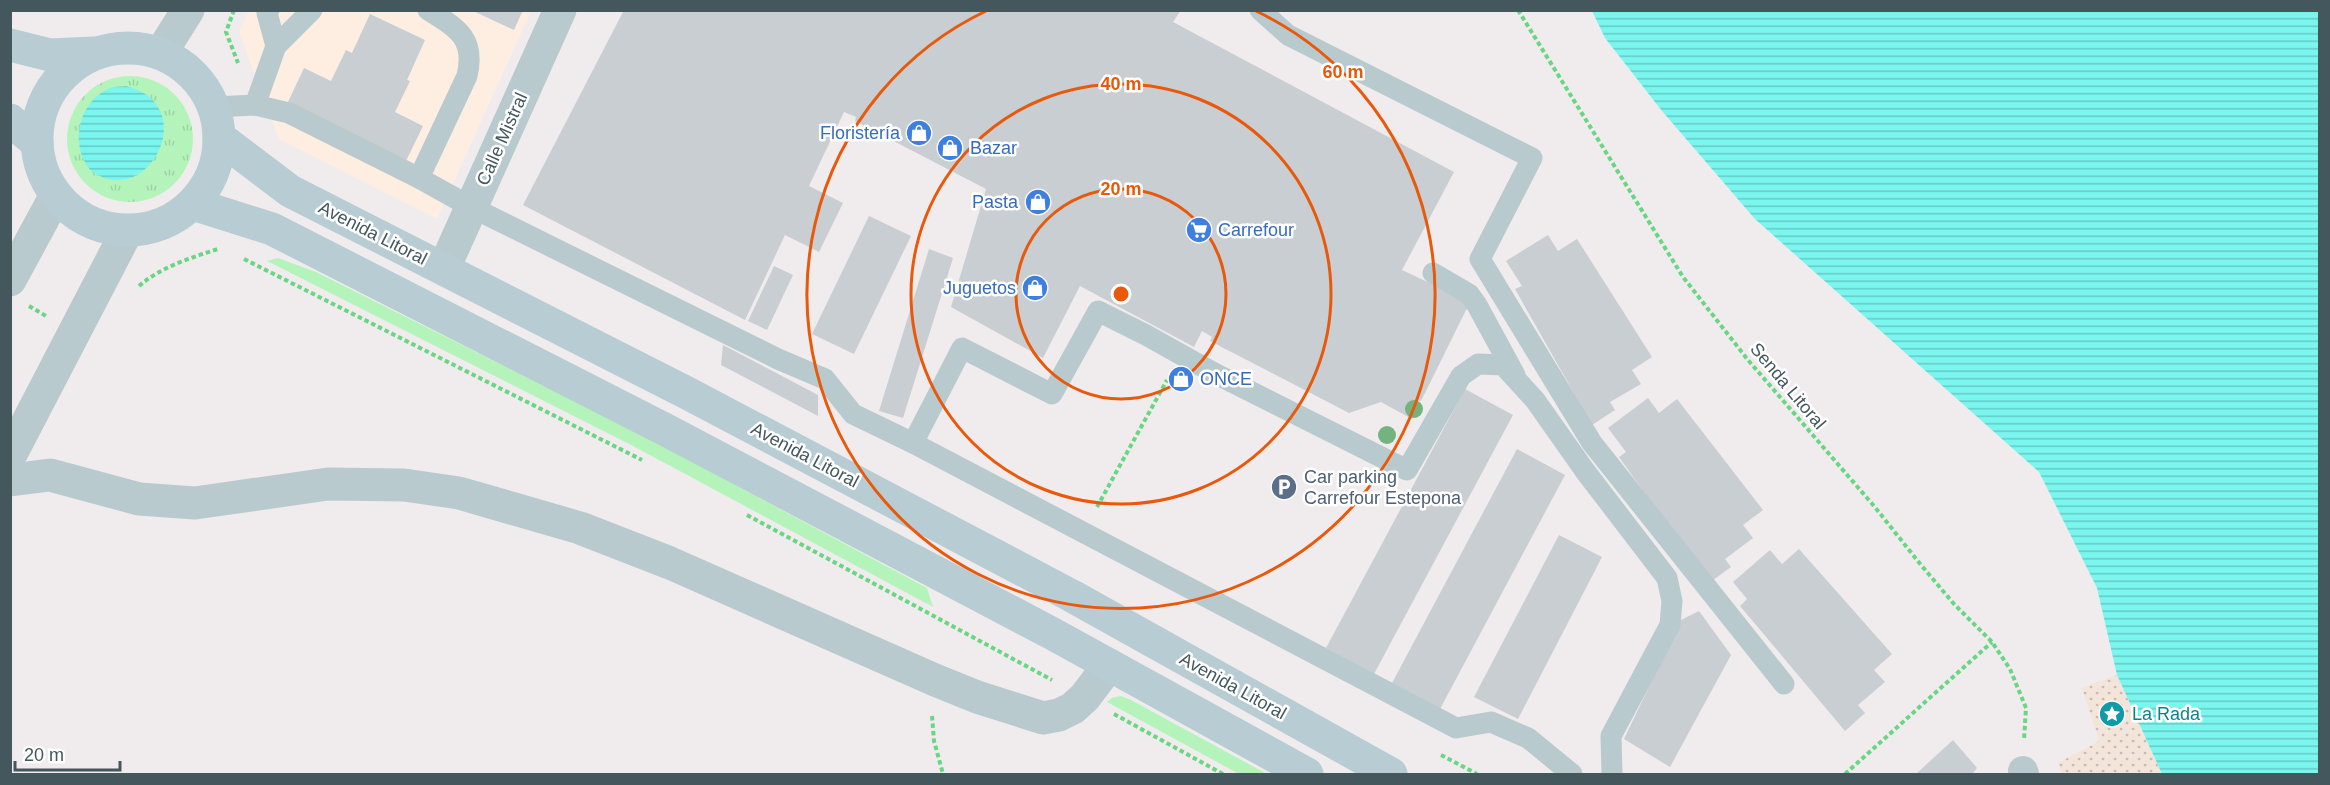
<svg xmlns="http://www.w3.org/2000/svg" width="2330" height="785" font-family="Helvetica,sans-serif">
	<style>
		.commercial { fill: #feeee2 }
		.grass { fill: #b4f4bb }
		.sand { fill: url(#sand-dots) }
		.park { fill: url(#park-tufts) }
		.water { fill: url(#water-rules) }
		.building { fill: #c8ced2 }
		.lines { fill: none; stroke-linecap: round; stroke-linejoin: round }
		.path { stroke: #68d682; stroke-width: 4; stroke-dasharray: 4.5 3; stroke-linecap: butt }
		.service { stroke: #b9cace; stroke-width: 21 }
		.pedestrian { stroke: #b9cace; stroke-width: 30 }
		.minor { stroke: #b9cace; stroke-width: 33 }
		.secondary { stroke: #b7ccd3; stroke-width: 33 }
		.tree { fill: #72b380 }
		.ring { fill: none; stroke: #e8590c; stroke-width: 3 }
		.labels { text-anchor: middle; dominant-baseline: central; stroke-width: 5; stroke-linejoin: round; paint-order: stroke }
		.shop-label { font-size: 18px; fill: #366cbe; stroke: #fff; text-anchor: end }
		.street-label { font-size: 18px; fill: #43575c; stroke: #fff }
		.service-label { font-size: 18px; fill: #4e5e75; stroke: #fff; text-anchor: start }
		.culture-label { font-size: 18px; fill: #0d838f; stroke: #fff; text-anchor: start }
		.centre { fill: #e8590c; stroke: #fff; stroke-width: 3 }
		.ring-label { font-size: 18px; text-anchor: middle; font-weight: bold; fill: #e8590c; stroke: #fff; stroke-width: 5; stroke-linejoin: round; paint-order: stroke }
	</style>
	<defs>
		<pattern id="sand-dots" width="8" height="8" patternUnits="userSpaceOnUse" patternTransform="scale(1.5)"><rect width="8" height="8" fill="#f4e5da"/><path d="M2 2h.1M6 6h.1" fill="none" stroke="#c7bcb4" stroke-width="1.8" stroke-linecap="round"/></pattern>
		<pattern id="park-tufts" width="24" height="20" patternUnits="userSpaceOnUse" patternTransform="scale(1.5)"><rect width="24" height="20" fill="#b4f4bb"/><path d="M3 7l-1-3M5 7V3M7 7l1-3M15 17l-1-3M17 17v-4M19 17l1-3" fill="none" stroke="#9cd3a3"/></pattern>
		<pattern id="water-rules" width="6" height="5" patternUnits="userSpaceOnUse" patternTransform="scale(1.5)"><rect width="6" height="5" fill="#7bf6ef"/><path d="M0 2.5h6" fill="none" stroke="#66cac5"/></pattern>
	</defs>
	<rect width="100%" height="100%" fill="#f0eced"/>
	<path class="commercial" d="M249,11h282l-94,208 -158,-80 -40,-107z"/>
	<g class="grass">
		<path d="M278,258l38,14 322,161 289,155 6,19 -300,-161 -366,-185z"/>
		<path d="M1121,696l10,4 136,74h-28l-132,-72 5,-4z"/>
	</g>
	<path class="sand" d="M2117,675l45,99h-100l-4,-11 41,-22 -17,-53z"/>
	<circle class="park" cx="130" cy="139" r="63"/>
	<g class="water">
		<path d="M1592,11h727v763h-157l-45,-99 -20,-87 -58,-116 -284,-253 -93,-108 -57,-73z"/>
		<path d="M126,86c71,17 30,110 -22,92 -6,-3 -15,-7 -18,-14 -15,-25 -6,-62 22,-75 5,-3 13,-2 18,-3z"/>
	</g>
	<g class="building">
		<path d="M471,10h52l-9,20z"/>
		<path d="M624,10h557l-8,12 281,150 -52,98 68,32 -49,99 -4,-1 -7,7 4,7 -2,5 -31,-17 -32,11 -139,-72 2,-4 -10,-6 -8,16 -114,-61 -37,72 -92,-51 35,-118 -131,-68 1,-4 -12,-5 -35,74 34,17 -24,49 -34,-17 -40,85 -222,-115z"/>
		<path d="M370,14l55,26 -18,40 3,1 -15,31 28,14 -17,35 -119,-57 17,-36 27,13 15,-31 6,3z"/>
		<path d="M869,216l42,20 -57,118 -42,-20z"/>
		<path d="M1548,235l10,16 19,-12 75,118 -20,13 9,14 -31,18 5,8 -23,15 -77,-136 7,-3 -16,-25z"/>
		<path d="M929,249l24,9 -50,160 -24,-7z"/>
		<path d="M774,266l19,9 -26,55 -19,-9z"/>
		<path d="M723,345l95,50v21l-97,-51z"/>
		<path d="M1180,375l6,3 -4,6 -5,-4z"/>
		<path d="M1465,389l48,26 -139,259 -48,-26z"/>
		<path d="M1648,398l11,15 18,-14 86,111 -20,15 10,13 -28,21 6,8 -22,16 -90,-126 7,-5 -18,-24z"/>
		<path d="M1517,449l48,26 -125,234 -48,-26z"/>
		<path d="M1559,535l43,22 -84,162 -44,-22z"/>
		<path d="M1799,549l93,105 -18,16 11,12 -27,23 7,8 -20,18 -105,-125 7,-7 -14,-17 37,-32 12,14z"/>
		<path d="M1699,611l32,44 -61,112 -46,-28 57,-119z"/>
		<path d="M1953,740l24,28 -5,6h-56z"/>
	</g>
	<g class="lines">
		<g class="path">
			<path d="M234,10l-8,22 12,31"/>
			<path d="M1518,10l165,267 65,83 126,146 47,59 33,39 38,38 18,27 16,39 -2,32"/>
			<path d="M244,259l398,201"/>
			<path d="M139,286c22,-19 51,-28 79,-37"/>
			<path d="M29,306l17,10"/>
			<path d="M1097,507l70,-127"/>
			<path d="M747,515l305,165"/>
			<path d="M1114,714l109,60"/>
			<path d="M932,716l2,25 9,33"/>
			<path d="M1441,755l36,19"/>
			<path d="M1845,774l147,-132"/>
		</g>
		<g class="service">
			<path d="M269,10l-2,3 9,33"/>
			<path d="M1260,10l28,25 244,123 -52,101 112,184 192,241"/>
			<path d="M255,105l21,-59 36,-36"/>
			<path d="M214,107l41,-2 34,8 130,65 52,29 307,152 47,20 28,35 60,29 543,285 35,-6 37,16 44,36"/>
			<path d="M419,178l48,-102c9,-38 -10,-48 -39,-66"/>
			<path d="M1433,273l36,21 8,11 38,70"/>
			<path d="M913,443l49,-95 90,46 46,-83 48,24 68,38 193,97 54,-94 17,-12 25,1 32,35 50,71 82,107 5,23 -2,24 -59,111 1,38"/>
		</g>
		<path class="pedestrian" d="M2023,771l1,3"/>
		<g class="minor">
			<path d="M161,53l27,-43"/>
			<path d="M444,268l116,-258"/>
			<path d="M10,280l46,-85"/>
			<path d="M10,456l117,-225"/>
			<path d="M10,480l40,-5 89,24 56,4 133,-19 76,1 55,8 121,35 90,35 265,117 42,17 66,21 16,-3 14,-7 12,-11 24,-32"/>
		</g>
		<g class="secondary">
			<path d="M10,45l40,10 44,-2"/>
			<circle cx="128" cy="139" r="91"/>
			<path d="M10,120l27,23"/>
			<path d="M220,138l70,53 399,203 383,202 319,178"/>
			<path d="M193,204l79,25 394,201 387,204 254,140"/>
		</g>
	</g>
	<g class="tree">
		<circle cx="1414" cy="409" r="9"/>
		<circle cx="1387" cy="435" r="9"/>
	</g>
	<g class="ring">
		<circle cx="1121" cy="294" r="105"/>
		<circle cx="1121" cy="294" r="210"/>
		<path d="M1256 11A314 314 0 1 1 986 11"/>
	</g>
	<defs>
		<g id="shop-disc" transform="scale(1.35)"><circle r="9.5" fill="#3f7fe0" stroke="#fff"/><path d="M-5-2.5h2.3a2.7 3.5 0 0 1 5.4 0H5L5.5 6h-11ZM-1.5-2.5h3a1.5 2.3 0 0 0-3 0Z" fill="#fff"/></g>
		<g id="supermarket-disc" transform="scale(1.35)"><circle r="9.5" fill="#3f7fe0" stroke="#fff"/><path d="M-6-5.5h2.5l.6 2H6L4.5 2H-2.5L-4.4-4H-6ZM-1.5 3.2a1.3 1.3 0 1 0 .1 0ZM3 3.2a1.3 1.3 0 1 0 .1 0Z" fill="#fff"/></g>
		<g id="parking-disc" transform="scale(1.35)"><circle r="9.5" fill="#5c6f8a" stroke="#fff"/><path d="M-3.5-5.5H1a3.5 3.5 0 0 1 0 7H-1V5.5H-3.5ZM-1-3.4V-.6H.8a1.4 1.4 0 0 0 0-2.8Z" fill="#fff"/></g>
		<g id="sight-disc" transform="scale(1.35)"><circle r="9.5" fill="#0f9aa8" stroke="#fff"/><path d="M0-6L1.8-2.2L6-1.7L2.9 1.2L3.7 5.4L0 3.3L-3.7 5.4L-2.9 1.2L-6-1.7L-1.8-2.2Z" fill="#fff"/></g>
	</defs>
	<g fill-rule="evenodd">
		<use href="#shop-disc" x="919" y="133"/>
		<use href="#shop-disc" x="950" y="148"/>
		<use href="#shop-disc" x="1038" y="202"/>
		<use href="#supermarket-disc" x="1199" y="230"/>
		<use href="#shop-disc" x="1035" y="288"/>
		<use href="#shop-disc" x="1181" y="379"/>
		<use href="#parking-disc" x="1284" y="487"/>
		<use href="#sight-disc" x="2112" y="714"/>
	</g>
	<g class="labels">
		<g class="shop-label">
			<text x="900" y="133">Floristería</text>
			<text x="970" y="148" text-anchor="start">Bazar</text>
			<text x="1018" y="202">Pasta</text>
			<text x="1218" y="230" text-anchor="start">Carrefour</text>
			<text x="1016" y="288">Juguetos</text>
			<text x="1200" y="379" text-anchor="start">ONCE</text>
		</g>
		<g class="street-label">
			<text transform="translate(502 139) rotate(-66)">Calle Mistral</text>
			<text transform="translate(373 233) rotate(27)">Avenida Litoral</text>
			<text transform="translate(1788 386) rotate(50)">Senda Litoral</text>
			<text transform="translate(805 455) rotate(28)">Avenida Litoral</text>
			<text transform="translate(1233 686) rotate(29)">Avenida Litoral</text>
		</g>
		<g class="service-label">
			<text x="1304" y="477">Car parking<tspan x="1304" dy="21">Carrefour Estepona</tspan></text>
		</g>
		<g class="culture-label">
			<text x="2132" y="714">La Rada</text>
		</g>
	</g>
	<circle cx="1121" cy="294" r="9" class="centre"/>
	<g class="ring-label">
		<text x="1343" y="78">60 m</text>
		<text x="1121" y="90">40 m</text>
		<text x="1121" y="195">20 m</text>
	</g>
	<rect width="2330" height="785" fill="none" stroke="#43575c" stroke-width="24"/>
	<path d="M15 761v9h105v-9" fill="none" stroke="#43575c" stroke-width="3"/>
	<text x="24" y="761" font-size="18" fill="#43575c" stroke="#ffffff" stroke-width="4.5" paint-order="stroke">20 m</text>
</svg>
